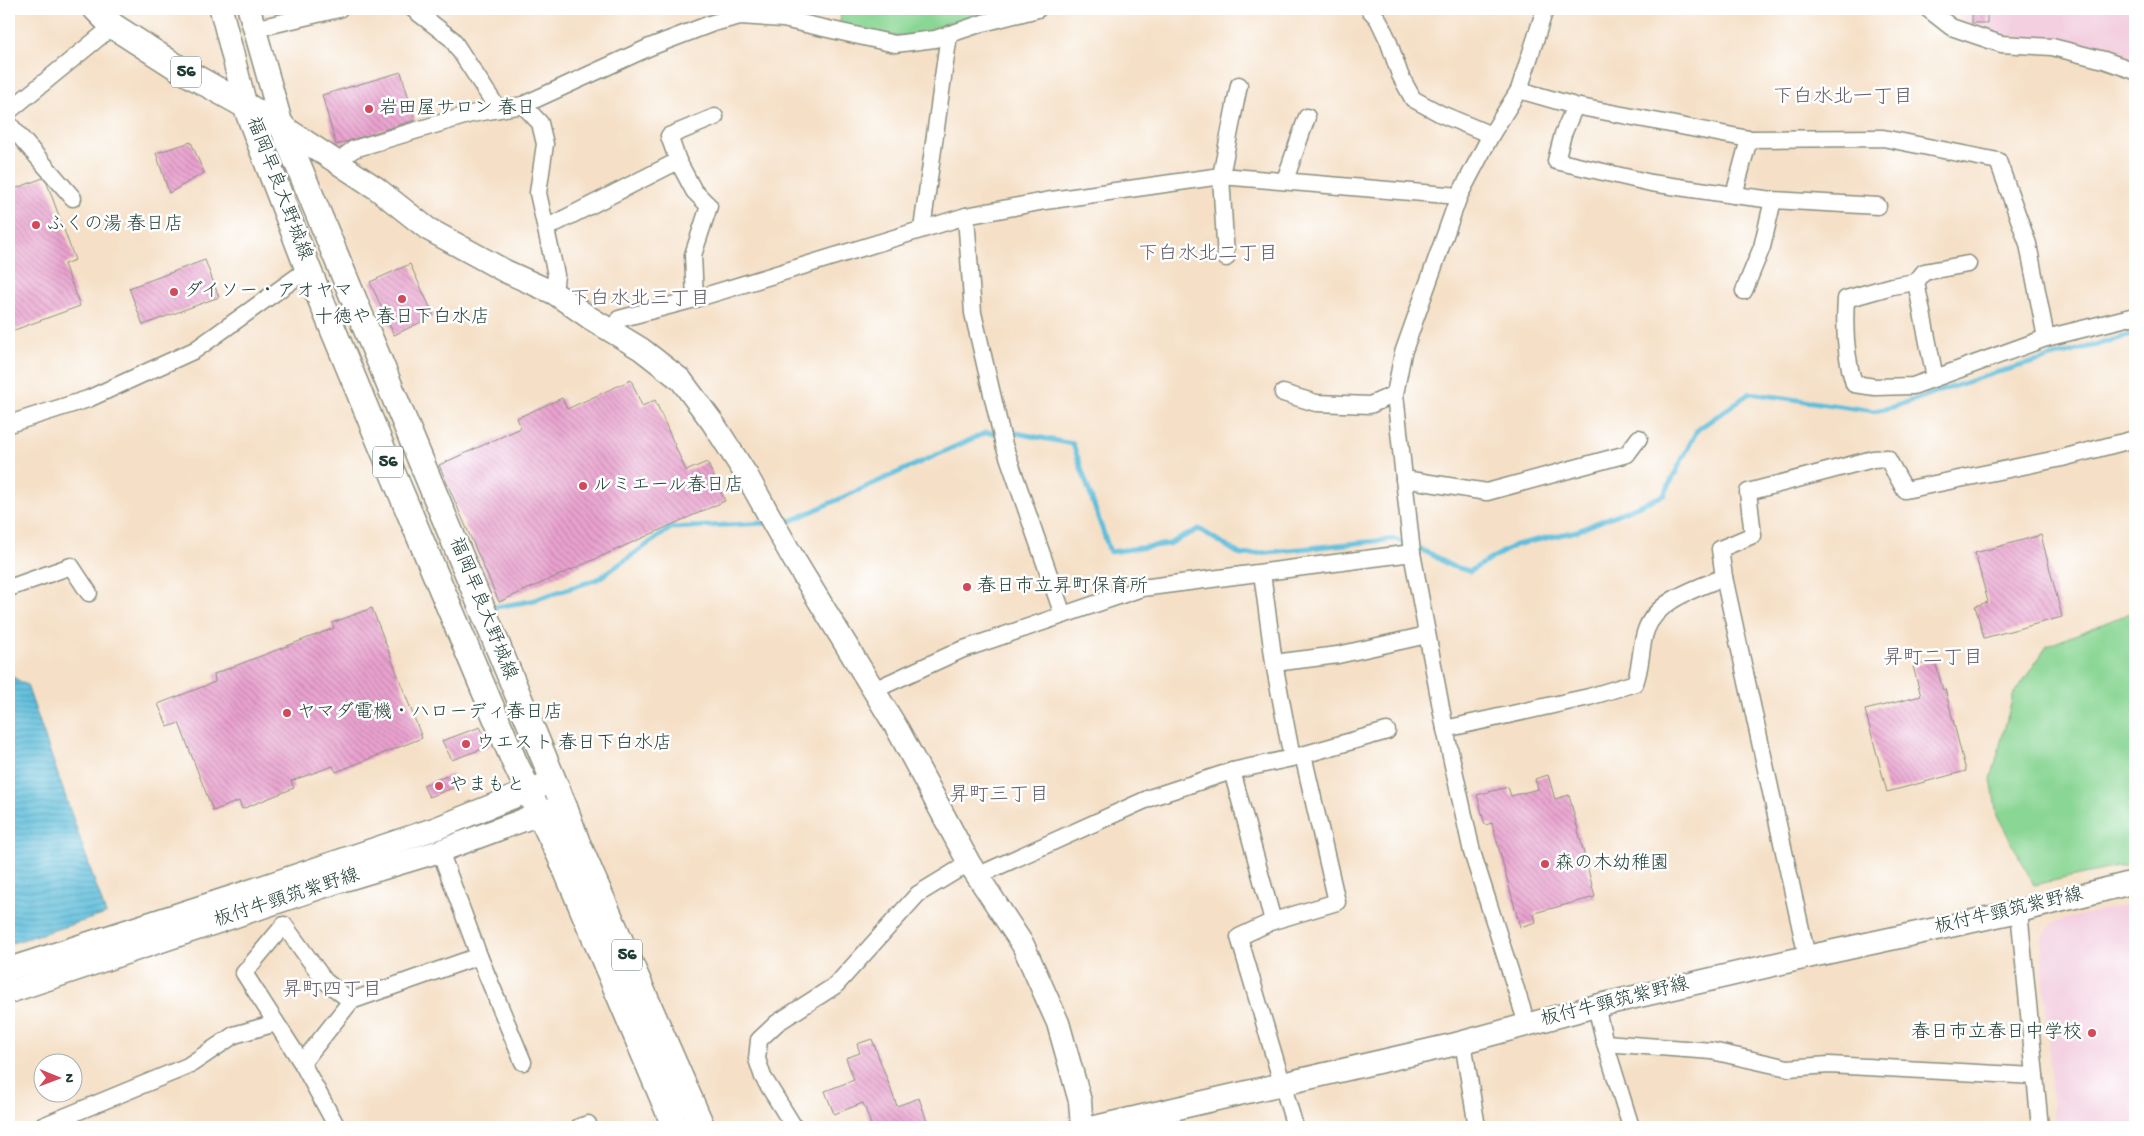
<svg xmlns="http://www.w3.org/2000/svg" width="2144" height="1136" font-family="'Gochi Hand','Klee One',sans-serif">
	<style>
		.built { fill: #f3cfe0 }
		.park { fill: #8ad694; stroke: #548a64 }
		.water { fill: url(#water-rules); stroke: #3e7d88 }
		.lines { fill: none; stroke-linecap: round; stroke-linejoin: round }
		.stream { stroke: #5dbddb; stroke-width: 5 }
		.building { fill: url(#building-back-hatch) }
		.street-casing { stroke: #8a8e7e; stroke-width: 19 }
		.secondary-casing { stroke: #8a8e7e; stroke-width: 25 }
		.primary-casing { stroke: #8a8e7e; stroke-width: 28 }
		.street { stroke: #fff; stroke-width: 16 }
		.secondary { stroke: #fff; stroke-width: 22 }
		.primary { stroke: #fff; stroke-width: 25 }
		.poi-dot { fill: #d1495b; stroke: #fff; stroke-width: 2 }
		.labels { text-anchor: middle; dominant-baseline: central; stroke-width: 5; stroke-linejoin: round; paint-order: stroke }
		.shield { fill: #fff; stroke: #627771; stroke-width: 1 }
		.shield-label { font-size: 18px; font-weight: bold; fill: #1f3d34 }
		.poi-label { font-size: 19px; fill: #1f3d34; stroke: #fff; text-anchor: start }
		.street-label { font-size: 19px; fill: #1f3d34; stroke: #fff }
		.neighbourhood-label { font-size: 20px; fill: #66606a; stroke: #fff }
	</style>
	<defs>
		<pattern id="water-rules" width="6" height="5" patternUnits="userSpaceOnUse" patternTransform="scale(1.25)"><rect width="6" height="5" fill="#5dbddb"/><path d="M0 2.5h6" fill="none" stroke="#4c9bb2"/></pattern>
		<pattern id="building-back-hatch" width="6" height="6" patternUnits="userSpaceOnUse" patternTransform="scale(1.25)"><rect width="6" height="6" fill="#eaa2cf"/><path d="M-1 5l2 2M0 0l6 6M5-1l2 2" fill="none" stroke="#bd85a9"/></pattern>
	</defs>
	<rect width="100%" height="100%" fill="#fff"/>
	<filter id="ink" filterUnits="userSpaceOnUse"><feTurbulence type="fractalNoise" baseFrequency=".02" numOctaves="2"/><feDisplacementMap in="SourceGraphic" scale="10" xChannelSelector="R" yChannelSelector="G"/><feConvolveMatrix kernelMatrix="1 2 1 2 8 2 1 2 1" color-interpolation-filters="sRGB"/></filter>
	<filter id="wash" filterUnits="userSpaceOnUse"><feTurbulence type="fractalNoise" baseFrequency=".0096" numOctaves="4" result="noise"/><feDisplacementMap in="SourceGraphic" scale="20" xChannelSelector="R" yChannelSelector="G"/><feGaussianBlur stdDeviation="1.12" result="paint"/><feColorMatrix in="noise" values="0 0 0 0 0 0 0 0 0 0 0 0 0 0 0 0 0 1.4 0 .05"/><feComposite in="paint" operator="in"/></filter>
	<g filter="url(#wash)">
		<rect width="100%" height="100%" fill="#f5e0c7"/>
		<g class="built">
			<path d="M1945,9h190v49l-95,-20 -50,-3z"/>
			<path d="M2135,902v225h-81l-13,-188 13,-17z"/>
		</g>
		<g class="park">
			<path d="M841,9h170l-75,22 -40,6 -56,-12z"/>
			<path d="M2135,611v252l-101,22 -37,-70 -6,-36 22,-83 34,-50z"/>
		</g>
		<path class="water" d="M9,675l18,10 79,229 -97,30z"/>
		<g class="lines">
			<g class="stream">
				<path d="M780,521l13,-1 192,-87h31l57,11 37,108 59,-8 30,-15 42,26 154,-16 36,15 20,12 19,5 45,-26 62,-14 87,-36 33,-65 53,-37 124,18 19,-4 98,-33 144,-40"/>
				<path d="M490,608l41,-7 67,-22 73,-51 95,-5"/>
			</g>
		</g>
		<g id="blocks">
			<g class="building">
				<rect x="1972" y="9" width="15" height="14"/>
				<path d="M401,72l14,48 -79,25 -14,-50z"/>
				<path d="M191,142l13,31 -35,20 -13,-40z"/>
				<path d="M43,178l4,5 28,77 -11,4 16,42 -71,26v-141z"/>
				<path d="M205,260l14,37 -76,28 -14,-37z"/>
				<path d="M410,264l24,52 -40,19 -24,-53z"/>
				<path d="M631,380l11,26 13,-6 31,71 21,-9 18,39 -226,101 -60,-137 82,-37 -4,-10 45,-20 5,11z"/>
				<path d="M2041,535l21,82 -78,21 -9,-32 13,-4 -13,-49z"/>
				<path d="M372,608l50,130 -86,34 -3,-6 -42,15 3,7 -52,21 -3,-8 -26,10 -34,-88 -11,4 -10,-23 57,-22 -1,-8 120,-46 -2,-5z"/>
				<path d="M1935,661l8,29 2,-1 21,82 -79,21 -22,-82 56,-14 -8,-30z"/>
				<path d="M480,727l10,19 -38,14 -10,-19z"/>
				<path d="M452,774l4,13 -27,10 -6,-12z"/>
				<path d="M1548,775l7,24 14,-4 26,102 -61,16 2,9 -16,5 -28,-104 -7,2 -8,-30 31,-8 3,9 27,-7 -3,-10z"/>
				<path d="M872,1039l25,67 22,-8 10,29h-57l-9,-24 -29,11 -9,-23 29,-11 -8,-22 14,-5 -3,-9z"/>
			</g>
		</g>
	</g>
	<g filter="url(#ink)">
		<use href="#blocks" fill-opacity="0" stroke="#8a8e7e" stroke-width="1"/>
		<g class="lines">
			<g class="street-casing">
				<g id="street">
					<path d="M413,9l39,30 46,70"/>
					<path d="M1369,9l9,10 10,21 12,35 13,24 28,15 50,21"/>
					<path d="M1928,9l23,18 50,17 51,3 52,13 31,11"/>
					<path d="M254,29l85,-20"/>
					<path d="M1519,90l56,16 174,33 -15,56 -83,-12 -95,-22 7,-27 12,-28"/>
					<path d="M523,105l17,18 5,21 -7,49 18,82 -2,18"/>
					<path d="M9,111l104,-85"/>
					<path d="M9,124l64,74"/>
					<path d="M1749,139l134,-1 115,23 30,83 18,94 89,-22"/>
					<path d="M338,161l16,-12 117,-35 52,-9 127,-58 63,-24 27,-7 43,3 112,25 40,-5 48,-16 55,-14"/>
					<path d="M1285,180l22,-63"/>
					<path d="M1734,195l39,5 105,6"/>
					<path d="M966,216l7,97 31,132 59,170"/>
					<path d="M546,228l132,-67"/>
					<path d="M922,229l27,-195"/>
					<path d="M1226,258l-5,-82 18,-91"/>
					<path d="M1968,264l-44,8 -8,10 -24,4 -46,13c-2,29 -1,56 8,85l21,3 38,-1 133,-48"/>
					<path d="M1916,282l19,96"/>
					<path d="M1744,291l18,-44 11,-47"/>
					<path d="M695,299l-2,-44 16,-49 -15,-15 -16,-30 -9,-25 46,-19"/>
					<path d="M612,331l7,-12 76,-20 271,-83 79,-15 176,-25 238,20"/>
					<path d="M1283,393l33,10 54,2 25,-11"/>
					<path d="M9,424l79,-25 107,-49 113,-81"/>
					<path d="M1404,479l83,13 140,-38 12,-16"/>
					<path d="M1262,573l12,90 18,95 95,-27"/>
					<path d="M9,588l62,-22 18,27"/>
					<path d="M1274,663l64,-8 89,-20"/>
					<path d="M874,690l87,-40 181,-62 270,-35"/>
					<path d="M1445,729l144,-32 46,-14c7,-19 5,-37 11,-53 11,-31 51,-41 78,-53"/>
					<path d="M1232,771l41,150 -34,16 56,190"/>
					<path d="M440,851l39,105 44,106"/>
					<path d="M977,876l175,-79 80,-26 60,-13"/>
					<path d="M2019,911l21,216"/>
					<path d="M1273,921l64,-19 -34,-147"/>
					<path d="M1807,957l-83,-380 -4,-28 33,-14 -5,-43 125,-33 14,-1 18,32 157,-32 73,-19"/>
					<path d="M1596,1006l9,37 26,84"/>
					<path d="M1527,1024l-55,-172 -27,-123 -33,-176 -17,-159 8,-41 56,-157 32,-61 28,-45 26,-81"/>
					<path d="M1463,1042l14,85"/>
					<path d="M1605,1043l107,8 76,17 41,-3 206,11"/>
					<path d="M302,1063l-58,-90 40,-48 41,56 26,20"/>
					<path d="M40,1127l148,-61 46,-31 42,-12"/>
					<path d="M337,1127l-35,-64 49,-62 128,-45"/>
					<path d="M579,1127l9,-3"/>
					<path d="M794,1127l-31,-50 -6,-18 2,-19 18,-17 59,-38 82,-91 51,-31"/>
				</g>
			</g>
			<g class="secondary-casing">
				<g id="secondary">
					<path d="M221,9l25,98"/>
					<path d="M249,9l33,117 94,62 52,41 77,42 49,22 36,25 51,31 40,31 32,43 34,53 46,82 105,172 71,133 54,82 35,78 22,78 2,26"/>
					<path d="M9,969l226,-73 202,-68 116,-47"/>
					<path d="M9,992l325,-109 106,-32 116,-43"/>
					<path d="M1095,1127l357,-82 144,-39 211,-49 212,-46 116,-29"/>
				</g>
			</g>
			<g class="primary-casing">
				<g id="primary">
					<path d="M96,9l17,17 67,43 102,57 282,680 13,36 125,285"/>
					<path d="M246,107l62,162 75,181 131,311 47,97 114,269"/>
				</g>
			</g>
			<use href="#street" class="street"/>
			<use href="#secondary" class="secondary"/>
			<use href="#primary" class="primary"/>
		</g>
	</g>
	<g class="poi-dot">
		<circle cx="369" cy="109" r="5"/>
		<circle cx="36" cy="225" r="5"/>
		<circle cx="174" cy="292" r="5"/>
		<circle cx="402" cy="299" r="5"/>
		<circle cx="583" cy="486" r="5"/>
		<circle cx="967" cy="587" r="5"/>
		<circle cx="287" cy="713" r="5"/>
		<circle cx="466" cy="744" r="5"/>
		<circle cx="439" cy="786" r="5"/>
		<circle cx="1545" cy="864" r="5"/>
		<circle cx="2092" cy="1033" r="5"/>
	</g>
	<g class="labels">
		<g class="shield">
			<rect x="171" y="56.5" width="30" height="31" rx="4"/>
			<rect x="373" y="446.5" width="30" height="31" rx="4"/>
			<rect x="612" y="939.5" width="30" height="31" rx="4"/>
		</g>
		<g class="shield-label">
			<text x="186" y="72">56</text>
			<text x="388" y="462">56</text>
			<text x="627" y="955">56</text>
		</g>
		<g class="poi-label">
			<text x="379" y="109">岩田屋サロン 春日</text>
			<text x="46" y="225">ふくの湯 春日店</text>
			<text x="184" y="292">ダイソー・アオヤマ</text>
			<text x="402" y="318" text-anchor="middle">十徳や 春日下白水店</text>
			<text x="593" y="486">ルミエール春日店</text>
			<text x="977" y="587">春日市立昇町保育所</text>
			<text x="297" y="713">ヤマダ電機・ハローディ春日店</text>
			<text x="476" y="744">ウエスト 春日下白水店</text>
			<text x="449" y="786">やまもと</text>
			<text x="1555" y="864">森の木幼稚園</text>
			<text x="2082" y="1033" text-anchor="end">春日市立春日中学校</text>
		</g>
		<g class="street-label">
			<text transform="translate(278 189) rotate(69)">福岡早良大野城線</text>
			<text transform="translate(482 609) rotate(68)">福岡早良大野城線</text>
			<text transform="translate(287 899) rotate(-18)">板付牛頸筑紫野線</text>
			<text transform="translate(2009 912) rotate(-13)">板付牛頸筑紫野線</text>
			<text transform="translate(1615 1003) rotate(-14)">板付牛頸筑紫野線</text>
		</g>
		<g class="neighbourhood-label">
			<text x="1843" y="98">下白水北一丁目</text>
			<text x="1208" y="255">下白水北二丁目</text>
			<text x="640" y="300">下白水北三丁目</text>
			<text x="1933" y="659">昇町二丁目</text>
			<text x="999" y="796">昇町三丁目</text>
			<text x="332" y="991">昇町四丁目</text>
		</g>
	</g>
	<rect width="2144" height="1136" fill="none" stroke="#fff" stroke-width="30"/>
	<g transform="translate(58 1078) rotate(91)"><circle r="24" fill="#ffffff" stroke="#a5b1ae"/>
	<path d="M0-4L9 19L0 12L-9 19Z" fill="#d1495b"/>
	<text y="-8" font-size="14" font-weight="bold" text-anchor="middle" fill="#1f3d34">N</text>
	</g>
</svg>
